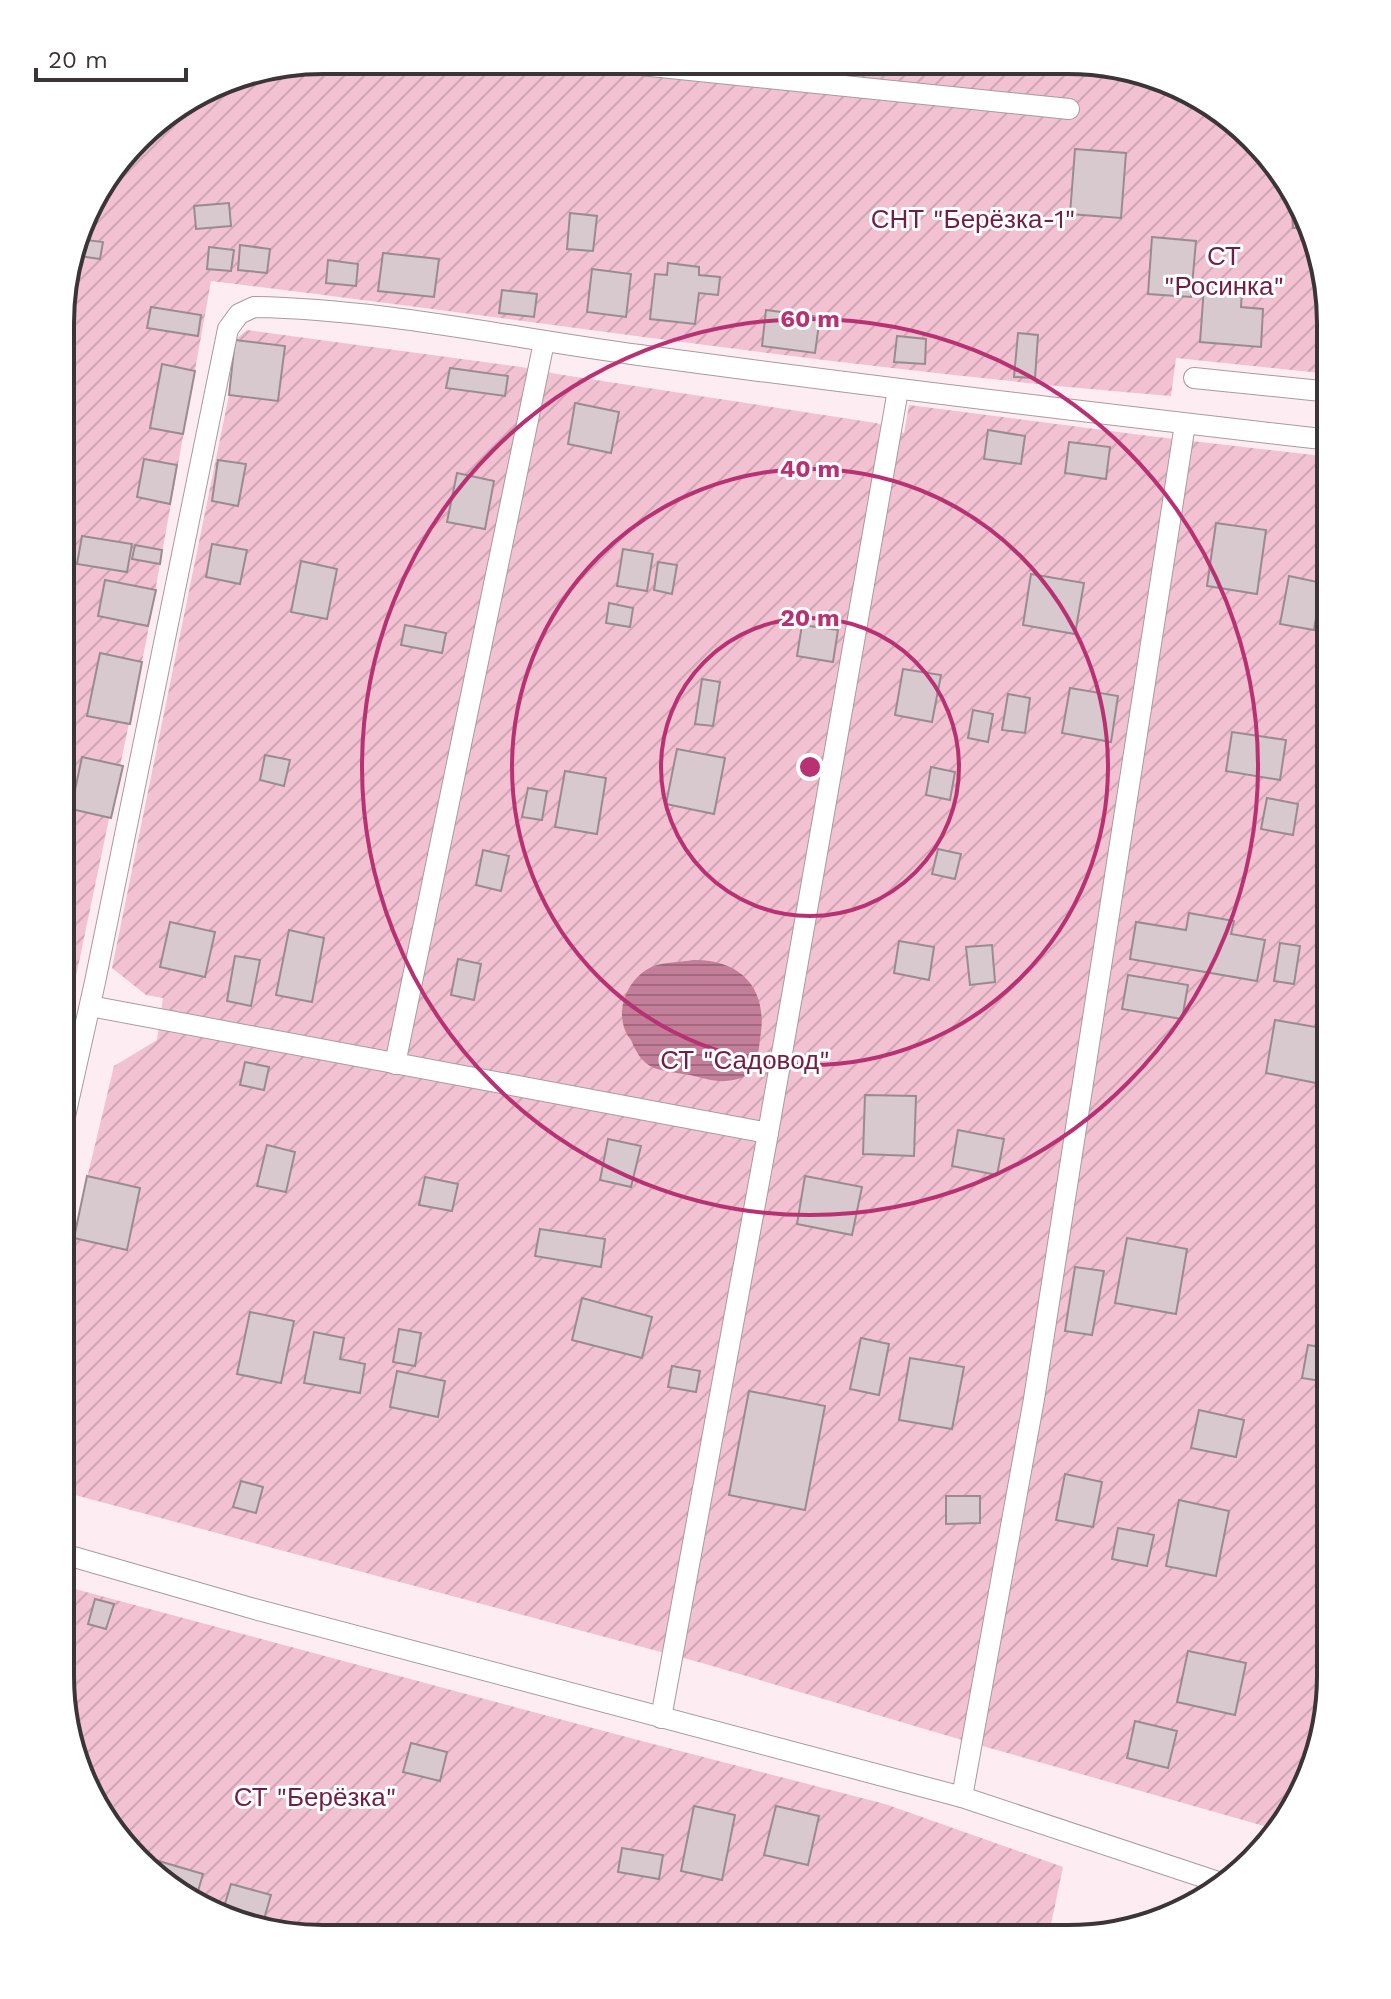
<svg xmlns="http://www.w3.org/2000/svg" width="1391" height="1999" font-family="'Work Sans',sans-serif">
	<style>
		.garden { fill: url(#garden-furrows) }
		.water { fill: url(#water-rules) }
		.building { fill: #d8c9ce; stroke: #998b90; stroke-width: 2 }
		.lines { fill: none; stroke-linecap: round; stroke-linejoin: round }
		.service-casing { stroke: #a99a9f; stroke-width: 22 }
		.service { stroke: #fff; stroke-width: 20 }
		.ring { fill: none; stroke: #b83173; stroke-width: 4 }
		.labels { text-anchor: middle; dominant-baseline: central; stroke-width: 6; stroke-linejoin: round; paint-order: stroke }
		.park-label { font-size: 26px; fill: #701e45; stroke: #fff }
		.rim { fill: none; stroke: #3b3537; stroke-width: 4 }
		.centre { fill: #b83173; stroke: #fff; stroke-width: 4 }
		.ring-label { font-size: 24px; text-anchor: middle; font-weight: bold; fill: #b83173; stroke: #fff; stroke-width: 6; stroke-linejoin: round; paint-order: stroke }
	</style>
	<defs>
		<pattern id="garden-furrows" width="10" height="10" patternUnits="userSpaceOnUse" patternTransform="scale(2)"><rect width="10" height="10" fill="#f2c1d2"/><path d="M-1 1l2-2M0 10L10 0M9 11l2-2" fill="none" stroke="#d0a6b5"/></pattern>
		<pattern id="water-rules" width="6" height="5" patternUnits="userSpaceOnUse" patternTransform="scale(2)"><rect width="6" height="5" fill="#c37f99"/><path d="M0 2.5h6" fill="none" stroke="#a0697e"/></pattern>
	</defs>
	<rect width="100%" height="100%" fill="#fdedf3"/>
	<g class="garden">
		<path d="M323,60l780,2 125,52 76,93 27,115v52l-155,-16 -5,38c-321,-26 -640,-77 -960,-115l-65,361 -85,406 1,-760 33,-96 55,-67 88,-51z"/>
		<path d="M247,330l274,37 36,7 319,49 28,10 5,-28 248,32 174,20 -1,1237 -44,129 -8,7 -306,-87 -270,-80 -642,-172 1,-205 53,-220 43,-26 6,-42 -17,-3 -34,-27 117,-573 6,-55z"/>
		<path d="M60,1585l574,154 251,65 178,63 -15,72 -759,-2 -126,-52 -76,-93 -27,-116z"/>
	</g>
	<path class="water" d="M693,960c49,-1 76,30 67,79 -1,9 -2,21 -7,29 -5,10 -17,12 -27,13 -11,1 -24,-3 -36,-6 -11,-2 -25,-3 -36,-7 -12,-5 -18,-16 -23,-28 -2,-3 -5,-6 -6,-10 -10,-25 6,-57 32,-65 11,-3 24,-3 36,-5z"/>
	<g class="building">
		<path d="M1075,149l51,4 -5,65 -51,-4z"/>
		<path d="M1281,179l23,28 5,20 -16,1 -2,-32h-9z"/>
		<path d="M229,203l2,23 -35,3 -2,-23z"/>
		<path d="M570,213l27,3 -4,35 -26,-2z"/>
		<path d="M85,221l4,1 -3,18 17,2 -3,17 -27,-4z"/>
		<path d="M1152,237l44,4 -5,56 -43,-3z"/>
		<path d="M240,245l30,4 -3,24 -29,-3z"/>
		<path d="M209,247l25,3 -3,21 -24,-2z"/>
		<path d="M383,253l56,6 -5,38 -56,-6z"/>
		<path d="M328,260l30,4 -2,22 -30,-3z"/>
		<path d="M668,263l31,4v8l21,2 -2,18 -19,-2 -4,31 -45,-5 5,-45 12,1z"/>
		<path d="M592,269l39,5 -5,43 -39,-5z"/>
		<path d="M1204,287l38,3 -1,17 22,2 -2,38 -61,-5z"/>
		<path d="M502,290l35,4 -3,23 -35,-4z"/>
		<path d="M151,307l50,8 -3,21 -51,-8z"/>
		<path d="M766,310l54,7 -5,36 -53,-7z"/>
		<path d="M1018,333l20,2 -3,43 -21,-1z"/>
		<path d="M897,336l29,3 -1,25 -31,-2z"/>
		<path d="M235,340l50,6 -7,55 -49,-6z"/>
		<path d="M162,364l33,7 -12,63 -33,-6z"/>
		<path d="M450,368l58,8 -3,20 -59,-8z"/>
		<path d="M575,403l44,9 -8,41 -43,-9z"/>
		<path d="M988,430l37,6 -4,28 -37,-5z"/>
		<path d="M1069,442l41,5 -4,32 -41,-6z"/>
		<path d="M144,459l33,6 -7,39 -33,-7z"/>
		<path d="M218,460l28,4 -8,42 -26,-5z"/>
		<path d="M457,473l37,8 -9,48 -38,-7z"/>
		<path d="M1216,523l50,7 -9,64 -50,-8z"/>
		<path d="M82,536l50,8 -5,28 -50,-8z"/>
		<path d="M212,544l35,6 -7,34 -34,-7z"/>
		<path d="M135,545l27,5 -2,14 -28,-5z"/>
		<path d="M623,549l30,5 -6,37 -30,-5z"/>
		<path d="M301,561l36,8 -10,50 -36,-7z"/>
		<path d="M658,562l19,3 -5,29 -18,-4z"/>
		<path d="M1031,574l53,9 -9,51 -52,-9z"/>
		<path d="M1289,576l33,7 -8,47 -34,-6z"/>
		<path d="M105,580l51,10 -8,36 -50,-10z"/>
		<path d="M609,603l24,5 -3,19 -24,-4z"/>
		<path d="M405,625l41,8 -4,20 -41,-8z"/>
		<path d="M802,625l36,5 -5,32 -36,-6z"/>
		<path d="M100,653l42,9 -12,62 -43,-8z"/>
		<path d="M903,669l38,6 -9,47 -37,-7z"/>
		<path d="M702,679l18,3 -7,44 -18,-2z"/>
		<path d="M1070,688l48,8 -7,46 -49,-9z"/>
		<path d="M1008,694l22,4 -5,35 -23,-3z"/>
		<path d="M973,710l20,4 -5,28 -20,-4z"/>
		<path d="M1232,732l54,8 -6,40 -54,-9z"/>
		<path d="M677,749l48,9 -11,56 -48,-10z"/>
		<path d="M265,755l25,5 -6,26 -24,-6z"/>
		<path d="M82,757l41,9 -12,52 -40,-9z"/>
		<path d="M931,767l24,5 -5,28 -24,-5z"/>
		<path d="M565,771l41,7 -9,56 -42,-7z"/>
		<path d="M528,788l19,3 -5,29 -20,-3z"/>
		<path d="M1267,798l31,6 -5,31 -32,-6z"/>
		<path d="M938,849l23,5 -6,25 -23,-5z"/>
		<path d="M483,850l26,6 -8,35 -25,-6z"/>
		<path d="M1189,913l45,8 -3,13 34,6 -8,41 -127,-22 6,-37 50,8z"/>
		<path d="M170,922l45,10 -10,45 -45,-10z"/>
		<path d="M289,930l35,8 -12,64 -36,-7z"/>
		<path d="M899,941l35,6 -5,33 -35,-7z"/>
		<path d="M1280,943l20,3 -6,38 -20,-3z"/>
		<path d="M992,945l3,37 -25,3 -4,-38z"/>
		<path d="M235,956l25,4 -9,46 -24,-5z"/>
		<path d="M458,959l23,5 -7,36 -23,-5z"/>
		<path d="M1128,975l60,10 -6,34 -60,-10z"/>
		<path d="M1275,1020l52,9 -11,54 -50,-10z"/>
		<path d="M245,1062l24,5 -5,23 -24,-5z"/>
		<path d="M865,1095l51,1 -2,60 -51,-2z"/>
		<path d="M958,1130l46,9 -7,36 -45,-9z"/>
		<path d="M608,1139l33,7 -10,41 -31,-7z"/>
		<path d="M267,1145l28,7 -9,40 -29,-6z"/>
		<path d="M87,1176l53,12 -13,62 -53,-12z"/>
		<path d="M805,1176l57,11 -10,48 -55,-11z"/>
		<path d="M425,1177l33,7 -6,27 -33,-6z"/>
		<path d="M540,1229l65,10 -4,28 -66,-11z"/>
		<path d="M1127,1238l60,11 -11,65 -61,-11z"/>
		<path d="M1075,1267l29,4 -12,64 -27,-4z"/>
		<path d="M582,1298l70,19 -10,41 -70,-18z"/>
		<path d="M250,1312l44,9 -13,62 -44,-9z"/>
		<path d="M399,1329l22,4 -6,33 -22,-4z"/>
		<path d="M314,1332l30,6 -4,21 25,5 -5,29 -56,-10z"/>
		<path d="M861,1338l28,6 -10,51 -29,-6z"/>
		<path d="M1308,1345l23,4 -4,33 -25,-4z"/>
		<path d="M910,1358l54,9 -12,62 -53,-9z"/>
		<path d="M672,1366l28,5 -4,21 -28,-5z"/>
		<path d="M397,1371l48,10 -7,36 -48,-10z"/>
		<path d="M749,1391l76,15 -20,104 -76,-15z"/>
		<path d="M1199,1410l45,10 -8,37 -45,-9z"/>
		<path d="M1065,1474l37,8 -9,45 -37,-7z"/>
		<path d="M241,1481l22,6 -7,26 -23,-6z"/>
		<path d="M946,1496h34v27l-34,1z"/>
		<path d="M1179,1500l50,11 -13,65 -50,-10z"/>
		<path d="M1118,1528l36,7 -7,31 -35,-7z"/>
		<path d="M95,1599l19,5 -8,25 -18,-5z"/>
		<path d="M60,1601l15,4 -7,24 -8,-2z"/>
		<path d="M1188,1651l58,12 -11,52 -58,-13z"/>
		<path d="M1135,1721l42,10 -9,37 -41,-10z"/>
		<path d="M411,1743l36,9 -7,29 -37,-9z"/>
		<path d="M694,1806l41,9 -13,65 -41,-9z"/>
		<path d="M776,1806l43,10 -11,49 -44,-10z"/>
		<path d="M622,1848l41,7 -4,24 -41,-7z"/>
		<path d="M145,1857l58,17 -7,24 -33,-13 -19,-23z"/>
		<path d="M231,1884l40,11 -7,24 -40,-12z"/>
	</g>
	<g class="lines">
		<g class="service-casing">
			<g id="service">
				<path d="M602,61l467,48"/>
				<path d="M1194,378l137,14"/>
				<path d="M90,1006l678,127"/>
				<path d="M395,1064l149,-722"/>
				<path d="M61,1134l34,-152 133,-653 11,-15 15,-7c129,2 257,31 385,48 230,31 461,59 692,85"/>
				<path d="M60,1553l191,55 711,189 256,85"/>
				<path d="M661,1718l107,-585 130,-743"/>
				<path d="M962,1797l72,-398 151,-975"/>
			</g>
		</g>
		<use href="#service" class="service"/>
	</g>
	<g class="ring">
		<circle cx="810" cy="767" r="149"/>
		<circle cx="810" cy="767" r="298"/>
		<circle cx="810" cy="767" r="448"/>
	</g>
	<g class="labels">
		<g class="park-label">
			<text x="973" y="219">СНТ "Берёзка-1"</text>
			<text x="1224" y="256">СТ<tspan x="1224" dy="30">"Росинка"</tspan></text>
			<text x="745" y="1060">СТ "Садовод"</text>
			<text x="315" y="1797">СТ "Берёзка"</text>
		</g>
	</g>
	<path d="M0 0H1391V1999H0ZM323 74H1068A249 249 0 0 1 1317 323V1676A249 249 0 0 1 1068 1925H323A249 249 0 0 1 74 1676V323A249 249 0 0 1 323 74Z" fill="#fff" fill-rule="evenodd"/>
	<path class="rim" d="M323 74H1068A249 249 0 0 1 1317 323V1676A249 249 0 0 1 1068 1925H323A249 249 0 0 1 74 1676V323A249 249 0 0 1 323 74Z"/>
	<circle cx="810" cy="767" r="12" class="centre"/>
	<g class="ring-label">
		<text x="810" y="327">60 m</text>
		<text x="810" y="477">40 m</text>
		<text x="810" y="626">20 m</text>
	</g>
	<path d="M36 68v12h150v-12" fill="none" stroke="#3b3537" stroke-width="4"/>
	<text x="48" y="68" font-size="24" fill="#3b3537" stroke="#ffffff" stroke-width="6" paint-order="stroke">20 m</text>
</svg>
